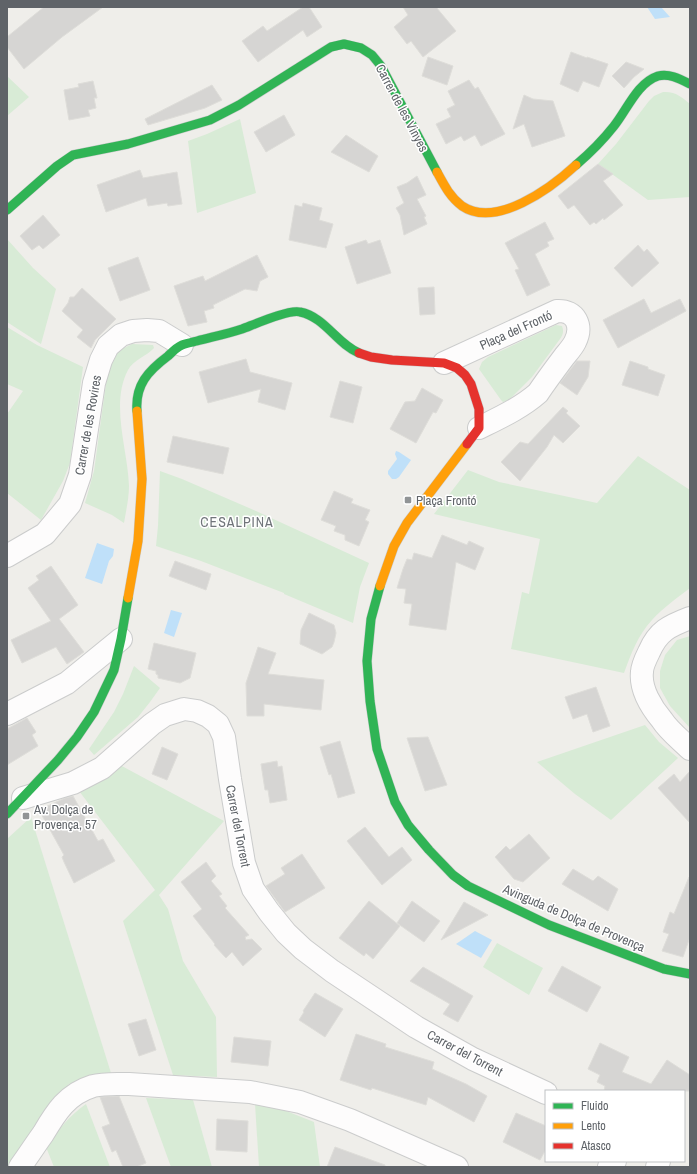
<svg xmlns="http://www.w3.org/2000/svg" width="697" height="1174" font-family="'Archivo Narrow',sans-serif">
	<style>
		.green { fill: #d8ebd6 }
		.water { fill: #bfe0f9 }
		.building { fill: #d6d5d3; stroke: #deddd9 }
		.lines { fill: none; stroke-linecap: round; stroke-linejoin: round }
		.street-casing { stroke: #cbcccc; stroke-width: 24 }
		.fast-casing { stroke: #cacacb; stroke-width: 10 }
		.slow-casing { stroke: #cacacb; stroke-width: 10 }
		.jam-casing { stroke: #cacacb; stroke-width: 10 }
		.street { stroke: #fdfcfc; stroke-width: 22 }
		.fast { stroke: #30b455; stroke-width: 9 }
		.slow { stroke: #ff9f0a; stroke-width: 9 }
		.jam { stroke: #e5322d; stroke-width: 9 }
		.poi-dot { fill: #919496; stroke: #fff; stroke-width: 1.5 }
		.labels { text-anchor: middle; dominant-baseline: central; stroke-width: 3; stroke-linejoin: round; paint-order: stroke }
		.street-label { font-size: 13px; fill: #5f6368; stroke: #fff }
		.poi-label { font-size: 13px; fill: #5f6368; stroke: #fff; text-anchor: start }
		.neighbourhood-label { font-size: 14px; letter-spacing: 1px; fill: #70757a; stroke: #fff }
	</style>
	<rect width="100%" height="100%" fill="#efeeea"/>
	<g class="green">
		<path d="M7,76l22,21 -22,19z"/>
		<path d="M663,92c12,-1 19,5 27,12v93l-42,3 -50,-36 18,-20 33,-43 5,-5z"/>
		<path d="M240,119l16,74 -59,20 -9,-72 19,-7z"/>
		<path d="M7,239l26,29 23,21 -15,55 -34,-22z"/>
		<path d="M556,325l6,1c2,5 1,9 -2,13l-28,38 -23,23 -6,2 -2,-2 -22,-31 3,-7 6,-5z"/>
		<path d="M7,327l30,18 46,22 -13,96 -7,18 -22,39 -34,-27v-79l16,-23 -16,-7z"/>
		<path d="M132,344l21,1 1,3c-7,8 -21,12 -26,22 -18,34 0,80 1,116 0,12 -3,25 -5,37l-12,-8 -27,-12 9,-32 13,-95 6,-16 4,-7 5,-4z"/>
		<path d="M638,456l52,34v98c-13,10 -27,20 -38,32 -14,15 -21,34 -28,53l-113,-24 11,-57 7,2 11,-55 -106,-25 34,-44 31,12 98,21z"/>
		<path d="M160,471l22,8 74,32 113,52 -9,24 -7,36 -69,-29v-1l-83,-32 -45,-15 2,-20z"/>
		<path d="M690,636v92l-20,-22 -10,-18v-17l5,-16 12,-15z"/>
		<path d="M134,666l26,22 -10,14 -12,15 -44,38 -5,-6 25,-37 9,-18z"/>
		<path d="M645,725l14,17 19,16 -67,62 -36,-26 -38,-32z"/>
		<path d="M120,765l104,56 -65,74 9,14 15,52 33,56 1,60 -44,-2 -50,-154 32,-31 -76,-99z"/>
		<path d="M31,817l80,256 -42,11 -61,83h-1v-328z"/>
		<path d="M497,943l46,25 -14,27 -46,-28z"/>
		<path d="M146,1098l47,2 19,67h-41z"/>
		<path d="M86,1104l24,63h-56l-8,-20c13,-18 22,-30 40,-43z"/>
		<path d="M255,1104l16,1 43,17 6,45h-61z"/>
	</g>
	<g class="water">
		<path d="M647,7h14l9,10 -15,2z"/>
		<path d="M396,451l3,1 12,8 -12,17 -3,2h-4l-4,-5v-3l9,-12 -2,-5z"/>
		<path d="M97,543l17,6 -1,7 -4,5 -7,23 -17,-6z"/>
		<path d="M171,610l11,3 -8,24 -10,-4z"/>
		<path d="M475,931l17,9 -11,18 -25,-14z"/>
	</g>
	<g class="building">
		<path d="M44,7h59l-41,30 -38,32 -17,-22v-10z"/>
		<path d="M303,7h6l13,20 -15,10 -4,-7 -45,32 -16,-21 21,-15 4,5z"/>
		<path d="M403,7h33l20,24 -33,26 -12,-16 -4,3 -13,-17 14,-12z"/>
		<path d="M571,52l16,6v-1l21,7 -9,23 -16,-6 -5,11 -18,-8z"/>
		<path d="M428,57l25,9 -6,19 -25,-9z"/>
		<path d="M626,62l18,7 -10,8 -10,11 -12,-12z"/>
		<path d="M469,80l6,9 3,-2 27,47 -24,12 -6,-11 -11,6 -3,-5 -15,8 -10,-20 15,-7 -4,-8 8,-4 -7,-14z"/>
		<path d="M93,81l4,17h-3l2,10 -8,2 2,6 -21,4 -5,-30 15,-3 -1,-3z"/>
		<path d="M212,85l10,15 -17,8 -57,17 -3,-6z"/>
		<path d="M524,95l9,4 20,2 12,35 -33,11 -8,-23 -11,5z"/>
		<path d="M284,115l11,20 -29,17 -12,-20z"/>
		<path d="M346,135l32,21 -9,16 -38,-20z"/>
		<path d="M598,164l15,10 -10,7 20,24 -19,15 -1,-2 -7,6 -2,-2 -4,3 -16,-20 -6,4 -10,-13z"/>
		<path d="M140,170l3,8 34,-6 5,32 -14,2 -1,-3 -19,3 -2,-8 -40,14 -9,-27z"/>
		<path d="M417,176l9,19 -9,4 9,17 -2,1 3,7 -23,11 -4,-20 -4,-7 8,-5 -7,-16 10,-4z"/>
		<path d="M303,203l19,5 -3,12 14,4 -7,24 -37,-8 6,-35 7,2z"/>
		<path d="M43,215l17,20 -17,14 -4,-4 -7,5 -12,-14z"/>
		<path d="M545,222l9,17 -7,3 2,4 -14,8 15,31 -23,11 -12,-26 4,-1 -14,-26z"/>
		<path d="M366,240l2,4 12,-4 11,33 -34,11 -12,-37z"/>
		<path d="M638,245l6,7 3,-3 12,14 -27,24 -18,-19z"/>
		<path d="M257,255l11,22 -8,4 -3,10 -12,-2 -32,16 1,3 -10,3 3,11 -19,4 -14,-40 29,-10 2,5z"/>
		<path d="M138,257l12,33 -30,11 -12,-33z"/>
		<path d="M434,287l1,27 -15,1 -2,-27z"/>
		<path d="M82,288l34,31 -21,21 -4,8 -14,-11 6,-7 -21,-19 6,-8 2,-6h4z"/>
		<path d="M644,299l7,14 29,-14 6,12 -68,37 -15,-28z"/>
		<path d="M246,359l4,13 42,11 -7,27 -27,-8 3,-13 -53,14 -9,-31z"/>
		<path d="M577,361h13l-2,16 -11,18 -17,-12z"/>
		<path d="M630,361l18,6v2l17,6 -7,21 -36,-11z"/>
		<path d="M340,381l22,6 -9,36 -23,-6z"/>
		<path d="M422,388l21,12 -7,13 -3,-1 -17,31 -26,-14 15,-27 10,-1z"/>
		<path d="M563,407l5,4 -2,2 14,13 -17,17 -9,-8 -7,12 -27,34 -19,-19 19,-20 8,2z"/>
		<path d="M173,436l56,12 -6,26 -56,-12z"/>
		<path d="M334,491l19,8 -2,4 19,7 -5,10 4,2 -10,24 -14,-6v-5l-11,-4 2,-5 -15,-6z"/>
		<path d="M442,535l25,10 2,-4 15,7 -9,22 -19,-8 -10,68 -37,-5 3,-21 -8,-1 2,-14 -9,-1 6,-19 4,-10 5,1 2,-7 18,5z"/>
		<path d="M175,561l36,13 -5,16 -37,-14z"/>
		<path d="M51,566l27,39 -19,14 25,33 -17,12 -11,-17 -34,16 -11,-23 40,-19 -23,-33 11,-8 -3,-4z"/>
		<path d="M309,613l25,12 2,8 -2,9 -2,5 -10,7 -22,-10 1,-14z"/>
		<path d="M154,643l42,10 -6,25 -10,5 -22,-5v-3l-2,-1v-3l-8,-2z"/>
		<path d="M258,647l18,6 -8,21 56,6 -3,30 -57,-6v12h-17l-1,-33z"/>
		<path d="M596,687l14,39 -17,6 -6,-18 -14,5 -8,-22z"/>
		<path d="M27,718l9,14 -4,3 6,11 -31,19v-36z"/>
		<path d="M428,737l19,48 -22,6 -18,-53z"/>
		<path d="M340,741l15,52 -17,5 -7,-24 -2,1 -9,-28z"/>
		<path d="M162,747l16,7 -11,26 -15,-6z"/>
		<path d="M277,761l1,6 4,-1 5,34 -17,3 -2,-13h-3l-4,-26z"/>
		<path d="M690,771v52l-32,-35 16,-14 6,8z"/>
		<path d="M73,796l25,45 5,-2 12,22 -41,22 -10,-21 -2,-5 2,-2 -25,-45 26,-12z"/>
		<path d="M365,827l24,30 13,-10 10,13 -30,25 -35,-44z"/>
		<path d="M529,834l21,24 -27,24 -9,-3 -19,-22 11,-11 4,4z"/>
		<path d="M302,854l23,34 -40,24 -19,-26 19,-12 -4,-6z"/>
		<path d="M206,862l10,14 -5,5 11,13 -3,2 8,10 -2,2 24,27 -4,2 1,3 6,-1 10,10 -19,17 -11,-14 -6,6 -12,-13 1,-1 -22,-28 9,-7 -21,-27z"/>
		<path d="M573,869l20,12 5,-5 20,13 -10,22 -46,-27z"/>
		<path d="M689,877h1v60l-7,20 -21,-6 7,-17 -6,-2 7,-20 4,2z"/>
		<path d="M369,901l31,25 -27,33 -7,-6 -2,3 -25,-18z"/>
		<path d="M412,901l28,20 -16,21 -27,-19z"/>
		<path d="M464,902l24,13 -47,25z"/>
		<path d="M562,966l39,21 -14,25 -39,-21z"/>
		<path d="M423,967l50,29 -15,26 -15,-8 7,-10 -40,-23z"/>
		<path d="M315,993l28,16 -18,28 -26,-17 5,-8 -1,-1z"/>
		<path d="M146,1019l10,31 -17,6 -11,-32z"/>
		<path d="M356,1034l30,10 -1,3 49,15 -2,7 34,15 21,12 -13,26 -46,-25 -2,8 -54,-17 -1,2 -31,-10z"/>
		<path d="M234,1037l37,4 -3,25 -37,-4z"/>
		<path d="M600,1043l29,14 -7,15 29,12 16,-24 23,15v16h-86l1,-5 -8,-4 3,-7 -12,-6z"/>
		<path d="M119,1096l27,67 -10,4h-13l-7,-17 -4,2 -10,-25 8,-3 -10,-27z"/>
		<path d="M516,1113l30,13v23l-6,11 -37,-18z"/>
		<path d="M217,1119l31,2 -1,31 -31,-2z"/>
		<path d="M335,1147l50,18v2h-58z"/>
	</g>
	<g class="lines">
		<g class="street-casing">
			<g id="street">
				<path d="M444,363l113,-52c19,-1 26,15 18,31 -3,6 -8,11 -11,15 -9,12 -18,24 -26,36 -17,15 -39,25 -59,35"/>
				<path d="M7,556l38,-22 25,-30 10,-29 14,-92 7,-23 7,-14 13,-11 12,-4 14,-1 12,1 23,14"/>
				<path d="M690,618c-21,8 -32,13 -41,34 -3,6 -7,14 -7,20 -2,17 10,36 20,48 7,11 19,20 28,29"/>
				<path d="M7,714l60,-31 54,-44"/>
				<path d="M23,798l50,-15 29,-15 50,-44 13,-9 19,-6 13,2 11,5 10,8 6,13 6,42 14,84 9,26 16,23 17,21 17,16 29,22 84,56 57,32 73,34"/>
				<path d="M20,1167c8,-11 15,-22 23,-33 13,-22 24,-40 50,-48 11,-3 25,-2 36,-2l121,8 50,10 50,18 107,47"/>
				<path d="M609,1167l6,-6"/>
				<path d="M657,1167l2,-6"/>
			</g>
		</g>
		<g class="fast-casing">
			<g id="fast">
				<path d="M576,165c14,-12 27,-25 38,-39 13,-16 23,-43 44,-50 11,-3 22,3 32,8"/>
				<path d="M7,210l50,-44 16,-11 55,-11 82,-24 29,-15 92,-58 13,-3 17,4 11,7 9,11 56,106"/>
				<path d="M137,411c-2,-26 11,-40 31,-55 4,-4 9,-9 14,-11 5,-2 11,-3 15,-4 15,-4 30,-7 45,-12 11,-4 47,-20 58,-17 25,5 37,32 59,41"/>
				<path d="M380,586l-9,33 -4,42 3,40 7,48 18,53 13,23 21,25 24,25 15,11 81,39 115,44 26,5"/>
				<path d="M7,814l51,-54 19,-23 17,-25 20,-42 7,-31 7,-41"/>
			</g>
		</g>
		<g class="slow-casing">
			<g id="slow">
				<path d="M437,172c7,13 13,25 25,34 34,23 89,-18 114,-41"/>
				<path d="M380,586l14,-40 13,-23 60,-79"/>
				<path d="M128,598l10,-57 4,-62 -5,-68"/>
			</g>
		</g>
		<g class="jam-casing">
			<path id="jam" d="M359,353l12,4 21,3 52,3 13,5 8,7 6,9 8,25v19l-12,16"/>
		</g>
		<use href="#street" class="street"/>
		<use href="#fast" class="fast"/>
		<use href="#slow" class="slow"/>
		<use href="#jam" class="jam"/>
	</g>
	<g class="poi-dot">
		<rect x="404" y="496" width="8" height="8" rx="2"/>
		<rect x="22" y="812" width="8" height="8" rx="2"/>
	</g>
	<g class="labels">
		<g class="street-label">
			<text transform="translate(402 108) rotate(62)">Carrer de les Vinyes</text>
			<text transform="translate(516 330) rotate(-24)">Plaça del Frontó</text>
			<text transform="translate(88 425) rotate(-80)">Carrer de les Rovires</text>
			<text transform="translate(238 826) rotate(79)">Carrer del Torrent</text>
			<text transform="translate(574 918) rotate(23)">Avinguda de Dolça de Provença</text>
			<text transform="translate(465 1053) rotate(28)">Carrer del Torrent</text>
		</g>
		<g class="poi-label">
			<text x="416" y="500">Plaça Frontó</text>
			<text x="34" y="809">Av. Dolça de<tspan x="34" dy="15">Provença, 57</tspan></text>
		</g>
		<g class="neighbourhood-label">
			<text x="237" y="522">CESALPINA</text>
		</g>
	</g>
	<rect width="697" height="1174" fill="none" stroke="#5f6368" stroke-width="16"/>
	<rect x="545" y="1090" width="140" height="72" fill="#ffffff" stroke="#bfc1c3"/>
	<rect x="553" y="1103" width="20" height="6" fill="#30b455" stroke="#bfc1c3"/>
	<text x="581" y="1110" font-size="12" fill="#5f6368">Fluido</text>
	<rect x="553" y="1123" width="20" height="6" fill="#ff9f0a" stroke="#bfc1c3"/>
	<text x="581" y="1130" font-size="12" fill="#5f6368">Lento</text>
	<rect x="553" y="1143" width="20" height="6" fill="#e5322d" stroke="#bfc1c3"/>
	<text x="581" y="1150" font-size="12" fill="#5f6368">Atasco</text>
</svg>
